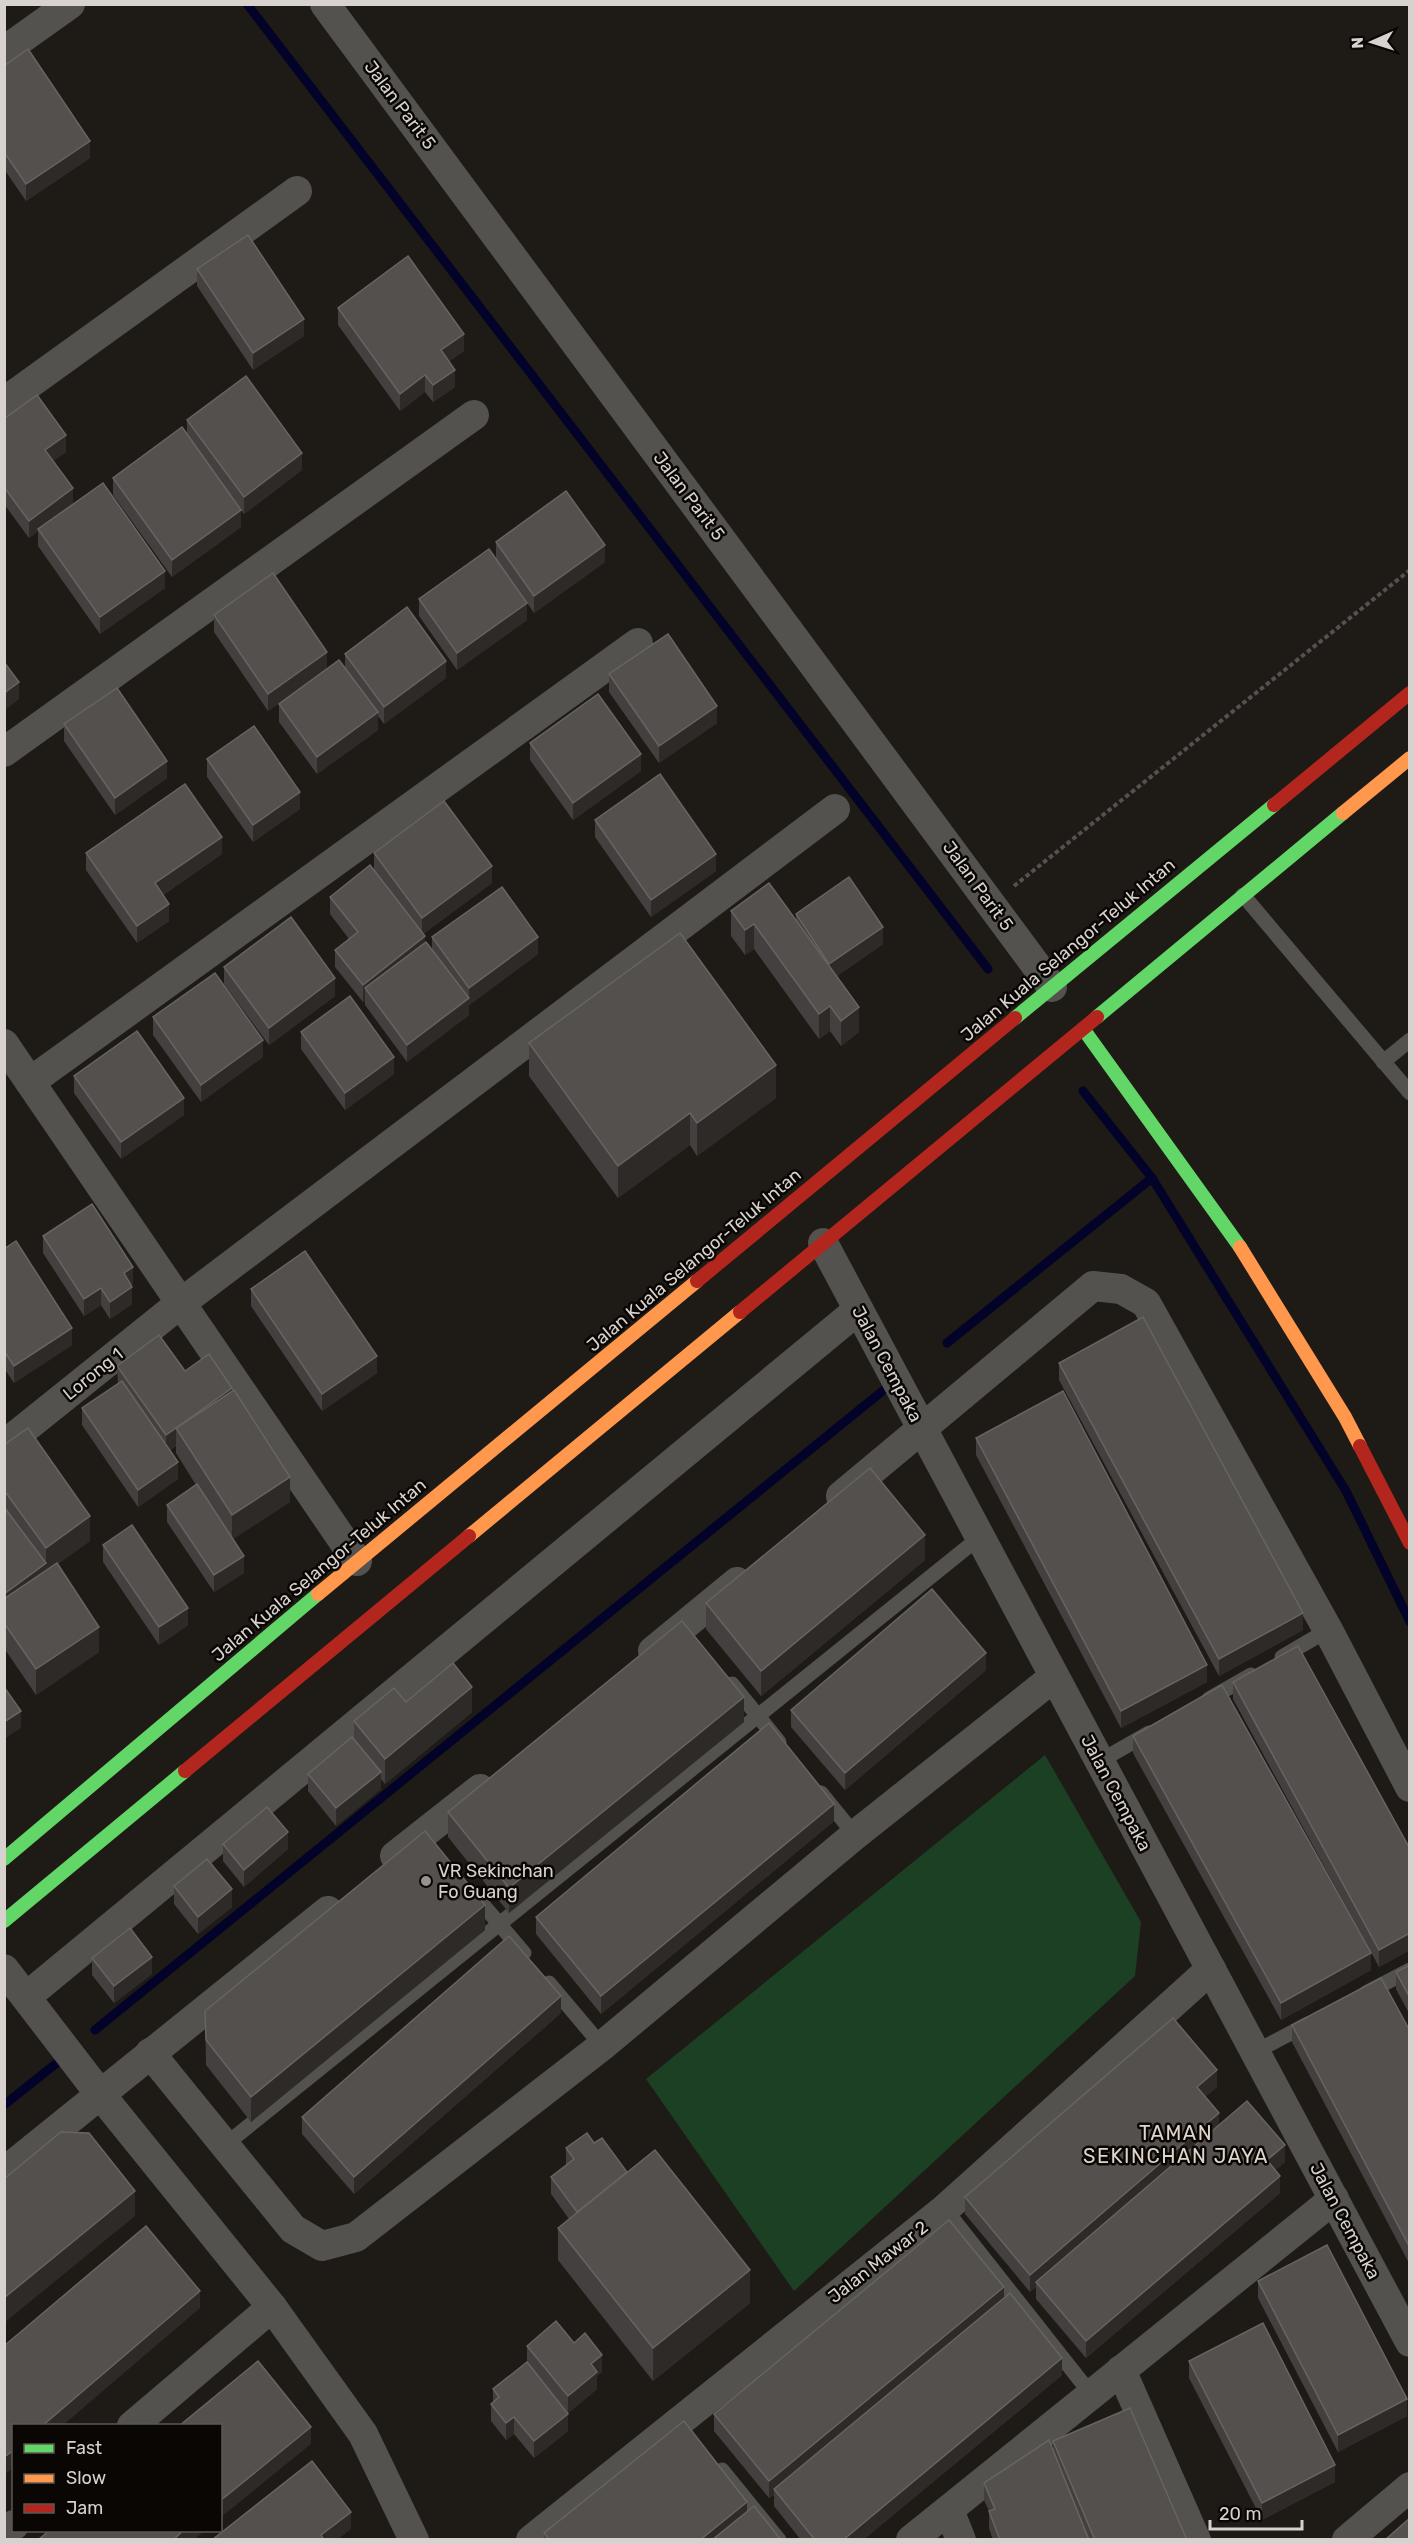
<svg xmlns="http://www.w3.org/2000/svg" width="1414" height="2544" font-family="Rubik,sans-serif">
	<style>
		.green { fill: #1c4024 }
		.lines { fill: none; stroke-linecap: round; stroke-linejoin: round }
		.stream { stroke: #030229; stroke-width: 9 }
		.path { stroke: #545250; stroke-width: 4; stroke-dasharray: 4.5 3; stroke-linecap: butt }
		.lane { stroke: #53524f; stroke-width: 15 }
		.street { stroke: #53524f; stroke-width: 30 }
		.fast { stroke: #63d668; stroke-width: 14 }
		.slow { stroke: #ff974d; stroke-width: 14 }
		.jam { stroke: #b3261e; stroke-width: 14 }
		.wall { fill: #44403f }
		.shaded-wall { fill: #2e2a28 }
		.building { fill: #54504e; stroke: #686462; stroke-width: 1.5 }
		.poi-dot { fill: #96928d; stroke: #090604; stroke-width: 2 }
		.labels { text-anchor: middle; dominant-baseline: central; stroke-width: 5; stroke-linejoin: round; paint-order: stroke }
		.street-label { font-size: 18px; fill: #d7d2cd; stroke: #090604 }
		.poi-label { font-size: 18px; fill: #d7d2cd; stroke: #090604; text-anchor: start }
		.neighbourhood-label { font-size: 20px; letter-spacing: 1.5px; fill: #ded4ca; stroke: #090604 }
	</style>
	<rect width="100%" height="100%" fill="#1e1a16"/>
	<path class="green" d="M1045,1755l96,167 -6,54 -341,315 -148,-212z"/>
	<g class="lines">
		<g class="stream">
			<path d="M247,4l741,965"/>
			<path d="M1083,1091l69,87 194,313 64,131"/>
			<path d="M947,1343l205,-165"/>
			<path d="M95,2030l790,-641"/>
			<path d="M4,2105l54,-43"/>
		</g>
		<path class="path" d="M1014,886l396,-316"/>
		<g class="lane">
			<path d="M1243,895l167,198"/>
			<path d="M1383,1062l27,-22"/>
			<path d="M1282,1657l46,-27"/>
			<path d="M732,1684l47,58"/>
			<path d="M1209,1699l42,-24"/>
			<path d="M1100,1761l49,-28"/>
			<path d="M821,1793l34,42"/>
			<path d="M472,1892l52,61"/>
			<path d="M549,1983l53,63"/>
			<path d="M1366,1993l44,-23"/>
			<path d="M1255,2052l53,-28"/>
			<path d="M225,2145l755,-608"/>
			<path d="M945,2209l146,185"/>
			<path d="M722,2470l57,70"/>
		</g>
		<g class="street">
			<path d="M325,4l727,983"/>
			<path d="M4,51l66,-47"/>
			<path d="M4,402l293,-211"/>
			<path d="M4,752l470,-337"/>
			<path d="M4,1044l353,517"/>
			<path d="M30,1082l608,-439"/>
			<path d="M823,1243l587,1099"/>
			<path d="M4,1445l177,-142 654,-494"/>
			<path d="M841,1496l252,-210 28,3 25,14 182,327 82,157"/>
			<path d="M653,1651l84,-69"/>
			<path d="M395,1856l85,-67"/>
			<path d="M4,1969l96,125 172,213 91,127 51,106"/>
			<path d="M26,1997l832,-687"/>
			<path d="M150,2053l143,176 29,17 34,-9 246,-191 253,-211 199,-158"/>
			<path d="M4,2172l324,-261"/>
			<path d="M1121,2370l75,170"/>
			<path d="M132,2426l140,-119"/>
			<path d="M949,2510l12,30"/>
			<path d="M4,2533l10,-8"/>
			<path d="M531,2540l414,-331 266,-240"/>
			<path d="M911,2540l423,-341"/>
			<path d="M1347,2540l63,-53"/>
		</g>
		<g class="fast">
			<path d="M1097,1017l246,-204"/>
			<path d="M1015,1018l259,-213"/>
			<path d="M1084,1030l156,217"/>
			<path d="M4,1859l314,-265"/>
			<path d="M4,1921l181,-150"/>
		</g>
		<g class="slow">
			<path d="M1343,813l67,-55"/>
			<path d="M1240,1247l105,170 15,29"/>
			<path d="M469,1536l271,-224"/>
			<path d="M318,1594l379,-313"/>
		</g>
		<g class="jam">
			<path d="M1274,805l136,-112"/>
			<path d="M697,1281l318,-263"/>
			<path d="M740,1312l357,-295"/>
			<path d="M1360,1446l50,97"/>
			<path d="M185,1771l284,-235"/>
		</g>
	</g>
	<g class="wall">
		<path d="M4,66l86,92 -64,43 -22,-32z"/>
		<path d="M197,269l107,67 -51,34 -56,-84z"/>
		<path d="M338,308l126,43 -15,10 6,26 -22,15 -8,-10 -25,19 -62,-86z"/>
		<path d="M4,419l62,33 -13,9 20,44 92,83 -65,46 -62,-88v-15l-9,7 -25,-34z"/>
		<path d="M187,420l115,50 -58,44 -3,-4v17l-69,50 -59,-82v-17l74,-43z"/>
		<path d="M496,542l109,20 -71,51 -9,-13 2,20 -70,50 -38,-54v-17l77,-40z"/>
		<path d="M214,615l113,54 18,-2v-13l101,24 -62,46 -6,-8v14l-61,44 -38,-52v-18l37,-27 -48,34 -54,-79z"/>
		<path d="M609,674l108,49 -58,40 -50,-71z"/>
		<path d="M64,724l103,54 -52,37 -51,-74z"/>
		<path d="M530,743l111,28 -68,49 -43,-60z"/>
		<path d="M207,759l93,50 -47,33 -46,-65z"/>
		<path d="M595,820l121,51 -65,46 -56,-80z"/>
		<path d="M86,853l136,1 -59,41 6,26 -32,22 -51,-73z"/>
		<path d="M374,853l118,30 -69,51 2,9 7,7v-13l106,17 -69,51v10l-62,47 -42,-57v-5l-2,2 -28,-35v-17l14,-11 -19,-25v-17l58,-9 -14,-18z"/>
		<path d="M731,911l65,9v-6l87,30 -46,32 22,56 -18,14 -11,-15 -11,8 -65,-90 -9,6 -14,-19z"/>
		<path d="M224,967l111,29 -66,49 -45,-61z"/>
		<path d="M153,1017l110,40 -62,45 -48,-67z"/>
		<path d="M301,1032l93,42 -49,36 -44,-61z"/>
		<path d="M529,1043l247,55 -79,58 -7,-11 -72,53 -89,-122z"/>
		<path d="M74,1076l110,39 -63,44 -47,-66z"/>
		<path d="M43,1236l90,48 -2,1 1,19 -22,15 -9,-14 -17,11 -41,-63z"/>
		<path d="M4,1249l68,96 -58,38 -10,-15z"/>
		<path d="M251,1289l126,84 -55,38 -71,-105z"/>
		<path d="M1059,1363l244,267 -84,46 -160,-296z"/>
		<path d="M117,1366l68,5 47,20 58,111 -57,37 11,34 -30,19 -47,-70v-17l29,-20 -20,-32v-7l-6,4 8,29 -40,28 -56,-82v-17l36,-24z"/>
		<path d="M976,1438l231,244 -86,46 -145,-273z"/>
		<path d="M4,1445l86,96 -33,23 42,88 -63,43 -32,-47z"/>
		<path d="M103,1545l85,80 -29,20 -56,-83z"/>
		<path d="M925,1560l-164,136 -55,-67v-26z"/>
		<path d="M986,1670l-141,120 -54,-63v-17z"/>
		<path d="M1233,1682l177,167v101l-31,17 -146,-268z"/>
		<path d="M406,1702l66,10 -87,72 -4,-5v10l-45,37 -28,-35v-17l46,-35v-18z"/>
		<path d="M744,1722l-235,191 -61,-76v-25z"/>
		<path d="M1133,1736l238,234 -90,50 -148,-267z"/>
		<path d="M834,1821l-233,193 -65,-80v-17z"/>
		<path d="M223,1844l65,5 -44,38 -21,-26z"/>
		<path d="M174,1886l58,21 -34,27 -24,-30z"/>
		<path d="M485,1930l-234,192 -45,-57 -1,-54z"/>
		<path d="M92,1958l60,16 -38,29 -22,-28z"/>
		<path d="M1410,1965v50l-14,-26v-17z"/>
		<path d="M561,2013l-207,181 -52,-60v-17z"/>
		<path d="M1292,2025l118,6v234l-118,-223z"/>
		<path d="M1217,2087l-12,10 14,28 66,37 -10,8 5,23 -194,165 -50,-59v-12l-6,5 -65,-78v-17z"/>
		<path d="M594,2143l33,29 123,131 -97,78 -95,-121v-32l11,-9 -18,-25v-17l15,-12v-17z"/>
		<path d="M1258,2281l149,135 -69,36 -80,-154z"/>
		<path d="M1004,2298l58,77 -199,165h-62l-27,-34v-11l-5,3 -55,-67v-17z"/>
		<path d="M574,2343l28,29 -5,4v13l-29,24 -41,-50v-17z"/>
		<path d="M1189,2361l146,121 -73,38 -73,-142z"/>
		<path d="M493,2389l75,42 -34,27 -20,-24 -8,6 -15,-19v-17l2,-2z"/>
		<path d="M1053,2441l134,99h-194l-4,-12v-17l-5,-11v-17l69,-33z"/>
		<path d="M747,2511l34,29h-237v-7z"/>
	</g>
	<g class="shaded-wall">
		<path d="M90,141v17l-64,43v-17z"/>
		<path d="M304,319v17l-51,34v-17z"/>
		<path d="M464,334v17l-23,17v-18z"/>
		<path d="M455,370v17l-22,15v-17z"/>
		<path d="M425,375v17l-25,19v-17z"/>
		<path d="M66,435v17l-21,15v-17z"/>
		<path d="M302,453v17l-58,44v-17z"/>
		<path d="M73,488v17l-44,33v-17z"/>
		<path d="M241,510v17l-69,50v-17z"/>
		<path d="M605,545v17l-71,51v-17z"/>
		<path d="M165,571v17l-65,46v-17z"/>
		<path d="M527,603v17l-70,50v-17z"/>
		<path d="M327,652v17l-59,42v-17z"/>
		<path d="M446,661v17l-62,46v-17z"/>
		<path d="M19,682v17l-15,12v-18z"/>
		<path d="M717,706v17l-58,40v-17z"/>
		<path d="M378,712v18l-61,44v-17z"/>
		<path d="M641,754v17l-68,49v-17z"/>
		<path d="M167,761v17l-52,37v-17z"/>
		<path d="M300,792v17l-47,33v-17z"/>
		<path d="M222,837v17l-67,46v-17z"/>
		<path d="M716,854v17l-65,46v-17z"/>
		<path d="M492,866v17l-70,52v-17z"/>
		<path d="M169,904v17l-32,22v-17z"/>
		<path d="M754,924v25l-9,6v-25z"/>
		<path d="M883,927v17l-54,37v-17z"/>
		<path d="M425,936v17l-60,35v12l-2,2v-17z"/>
		<path d="M538,937v17l-69,51v10l-62,47v-17l62,-47v-10z"/>
		<path d="M335,978v18l-66,49v-17z"/>
		<path d="M830,1006v25l-11,8v-25z"/>
		<path d="M859,1007v25l-18,14v-25z"/>
		<path d="M263,1040v17l-62,45v-17z"/>
		<path d="M394,1057v17l-49,36v-17z"/>
		<path d="M776,1065v33l-79,58v-33z"/>
		<path d="M184,1098v17l-63,44v-17z"/>
		<path d="M690,1113v32l-72,53v-32z"/>
		<path d="M133,1267v17l-9,6v-17z"/>
		<path d="M132,1287v17l-22,15v-17z"/>
		<path d="M101,1288v17l-17,11v-17z"/>
		<path d="M72,1328v17l-58,38v-17z"/>
		<path d="M377,1356v17l-55,38v-17z"/>
		<path d="M232,1388v17l-56,23z"/>
		<path d="M176,1429v17l-10,6v-17z"/>
		<path d="M178,1462v17l-40,28v-17z"/>
		<path d="M290,1477v25l-58,38v-25z"/>
		<path d="M90,1516v25l-44,32 -42,46v-25l42,-30v-16z"/>
		<path d="M925,1535v25l-164,136v-25z"/>
		<path d="M244,1556v17l-30,19v-17z"/>
		<path d="M188,1608v17l-29,20v-18z"/>
		<path d="M1303,1613v17l-84,46v-17z"/>
		<path d="M99,1627v25l-63,43v-26z"/>
		<path d="M986,1653v17l-141,120v-17z"/>
		<path d="M1207,1665v17l-86,46v-17z"/>
		<path d="M472,1687v25l-87,72v-25z"/>
		<path d="M744,1697v25l-235,191v-25z"/>
		<path d="M21,1711v17l-17,11v-17z"/>
		<path d="M381,1772v17l-45,37v-18z"/>
		<path d="M834,1804v17l-233,193v-18z"/>
		<path d="M288,1832v17l-44,38v-17z"/>
		<path d="M232,1889v18l-34,27v-17z"/>
		<path d="M485,1905v25l-234,192v-25z"/>
		<path d="M1410,1933v17l-31,17v-17z"/>
		<path d="M1371,1953v17l-90,50v-17z"/>
		<path d="M152,1957v17l-38,29v-17z"/>
		<path d="M561,1996v17l-207,181v-17z"/>
		<path d="M1217,2070v17l-20,17v-17z"/>
		<path d="M1219,2113v17l-183,152v5l-6,5v-17z"/>
		<path d="M1285,2145v17l-18,15v-17z"/>
		<path d="M1280,2176v17l-194,165v-17z"/>
		<path d="M135,2191v25l-131,107v-25z"/>
		<path d="M750,2270v33l-97,78v-33z"/>
		<path d="M1004,2287v17l-230,185v6l-5,3v-17z"/>
		<path d="M200,2291v17l-138,118h-20z"/>
		<path d="M602,2355v17l-5,4v13l-29,24v-17l23,-32z"/>
		<path d="M1062,2358v17l-199,165h-20z"/>
		<path d="M1407,2399v17l-69,36v-17z"/>
		<path d="M568,2414v17l-34,27v-17z"/>
		<path d="M514,2417v17l-8,6v-17z"/>
		<path d="M311,2427v17l-91,74v-17z"/>
		<path d="M14,2450v17l-10,8v-18z"/>
		<path d="M1335,2465v17l-73,38v-17z"/>
		<path d="M747,2502v17l-26,21h-21z"/>
		<path d="M351,2512v17l-14,11h-16v-5z"/>
		<path d="M184,2530h21l-11,10h-21z"/>
	</g>
	<g class="building">
		<path d="M28,49l62,92 -64,43 -22,-32v-86z"/>
		<path d="M248,235l56,84 -51,34 -56,-84z"/>
		<path d="M408,256l56,78 -23,16 14,20 -22,15 -8,-10 -25,19 -62,-86z"/>
		<path d="M246,376l56,77 -58,44 -57,-77z"/>
		<path d="M37,395l29,40 -21,15 28,38 -44,33 -25,-34v-68z"/>
		<path d="M182,427l59,83 -69,50 -59,-82z"/>
		<path d="M103,483l62,88 -65,46 -62,-88z"/>
		<path d="M566,491l39,54 -71,51 -38,-54z"/>
		<path d="M489,549l38,54 -70,50 -38,-54z"/>
		<path d="M273,573l54,79 -59,42 -54,-79z"/>
		<path d="M407,607l39,54 -62,46 -39,-53z"/>
		<path d="M668,634l49,72 -58,40 -50,-72z"/>
		<path d="M339,660l39,52 -61,45 -38,-53z"/>
		<path d="M4,662l15,20 -15,11z"/>
		<path d="M117,688l50,73 -52,37 -51,-74z"/>
		<path d="M598,694l43,60 -68,49 -43,-60z"/>
		<path d="M254,726l46,66 -47,33 -46,-66z"/>
		<path d="M660,774l56,80 -65,46 -56,-80z"/>
		<path d="M185,784l37,53 -67,46 14,21 -32,22 -51,-73z"/>
		<path d="M444,801l48,65 -70,52 -48,-65z"/>
		<path d="M370,865l55,71 -62,49 -28,-35 23,-18 -28,-35z"/>
		<path d="M849,877l34,50 -54,37 -33,-50z"/>
		<path d="M769,883l90,124 -18,14 -11,-15 -11,8 -65,-90 -9,6 -14,-19z"/>
		<path d="M502,887l36,50 -69,51 -37,-51z"/>
		<path d="M291,917l44,61 -66,50 -45,-61z"/>
		<path d="M680,933l96,132 -79,58 -7,-10 -72,53 -89,-123z"/>
		<path d="M426,942l43,56 -62,47 -42,-57z"/>
		<path d="M215,973l48,67 -62,45 -48,-68z"/>
		<path d="M350,996l44,61 -49,36 -44,-61z"/>
		<path d="M137,1031l47,67 -63,44 -47,-66z"/>
		<path d="M92,1204l41,63 -9,6 8,14 -22,15 -9,-14 -17,11 -41,-63z"/>
		<path d="M16,1241l56,87 -58,38 -10,-15v-102z"/>
		<path d="M305,1251l72,105 -55,38 -71,-105z"/>
		<path d="M1143,1317l160,296 -84,46 -160,-296z"/>
		<path d="M159,1335l26,36 24,-17 23,34 -56,40 -10,7 -49,-69z"/>
		<path d="M122,1381l56,81 -40,28 -56,-82z"/>
		<path d="M234,1390l56,87 -58,38 -56,-87z"/>
		<path d="M1063,1391l144,274 -86,46 -145,-273z"/>
		<path d="M28,1428l62,88 -44,32 -42,-58v-45z"/>
		<path d="M870,1468l55,67 -164,136 -55,-68z"/>
		<path d="M197,1484l47,72 -30,19 -47,-70z"/>
		<path d="M4,1507l42,56 -42,31z"/>
		<path d="M132,1525l56,83 -29,19 -56,-82z"/>
		<path d="M57,1563l42,64 -63,42 -32,-46v-24z"/>
		<path d="M932,1589l54,64 -141,120 -54,-63z"/>
		<path d="M682,1621l62,76 -235,191 -61,-76z"/>
		<path d="M1298,1646l112,203v84l-31,17 -146,-268z"/>
		<path d="M453,1663l19,24 -87,72 -31,-38 40,-33 12,14z"/>
		<path d="M1222,1685l149,268 -90,50 -148,-267z"/>
		<path d="M4,1687l17,24 -17,11z"/>
		<path d="M769,1723l65,81 -233,192 -65,-79z"/>
		<path d="M352,1737l29,35 -45,36 -28,-34z"/>
		<path d="M267,1807l21,25 -44,38 -21,-26z"/>
		<path d="M425,1831l60,74 -234,192 -45,-57 -1,-29z"/>
		<path d="M207,1859l25,30 -34,28 -24,-31z"/>
		<path d="M130,1928l22,29 -38,29 -22,-28z"/>
		<path d="M509,1936l52,60 -207,181 -52,-60z"/>
		<path d="M1410,1965v33l-14,-26z"/>
		<path d="M1381,1978l29,53v217l-118,-223z"/>
		<path d="M1173,2018l44,52 -20,17 22,26 -189,162 -65,-78z"/>
		<path d="M1247,2101l38,44 -18,15 13,16 -194,165 -50,-59z"/>
		<path d="M61,2132l28,1 46,58 -131,107v-119z"/>
		<path d="M587,2133l7,10 8,-5 25,34 -50,40 -26,-35 23,-18 -8,-11z"/>
		<path d="M655,2150l95,120 -97,78 -95,-120z"/>
		<path d="M949,2220l55,67 -235,194 -55,-67z"/>
		<path d="M146,2226l54,65 -158,135h-28v24l-10,7v-111z"/>
		<path d="M1327,2245l80,154 -69,36 -80,-154z"/>
		<path d="M1010,2293l52,65 -219,182h-28l-41,-51z"/>
		<path d="M556,2321l18,22 11,-10 17,22 -11,9 6,8 -29,24 -41,-50z"/>
		<path d="M1263,2323l72,142 -73,38 -73,-142z"/>
		<path d="M258,2361l53,66 -91,74v-75h-41z"/>
		<path d="M527,2362l41,52 -34,27 -20,-24 -8,6 -15,-19 8,-7 -6,-8z"/>
		<path d="M1130,2408l57,132h-92l-42,-99z"/>
		<path d="M684,2421l63,81 -47,38h-151l-5,-7z"/>
		<path d="M1049,2440l40,100h-89l-11,-29 6,-2 -11,-26z"/>
		<path d="M312,2461l39,51 -30,23 3,5h-112z"/>
		<path d="M754,2506l27,34h-69z"/>
		<path d="M1410,2518v22h-25z"/>
		<path d="M50,2530h134l-11,10h-135z"/>
	</g>
	<circle class="poi-dot" cx="426" cy="1881" r="6"/>
	<g class="labels">
		<g class="street-label">
			<text transform="translate(400 105) rotate(53)">Jalan Parit 5</text>
			<text transform="translate(689 496) rotate(53)">Jalan Parit 5</text>
			<text transform="translate(978 886) rotate(54)">Jalan Parit 5</text>
			<text transform="translate(1068 950) rotate(-40)">Jalan Kuala Selangor-Teluk Intan</text>
			<text transform="translate(694 1260) rotate(-40)">Jalan Kuala Selangor-Teluk Intan</text>
			<text transform="translate(887 1364) rotate(62)">Jalan Cempaka</text>
			<text transform="translate(93 1374) rotate(-39)">Lorong 1</text>
			<text transform="translate(319 1570) rotate(-40)">Jalan Kuala Selangor-Teluk Intan</text>
			<text transform="translate(1116 1793) rotate(62)">Jalan Cempaka</text>
			<text transform="translate(1345 2221) rotate(62)">Jalan Cempaka</text>
			<text transform="translate(878 2262) rotate(-38)">Jalan Mawar 2</text>
		</g>
		<g class="poi-label">
			<text x="438" y="1871">VR Sekinchan<tspan x="438" dy="21">Fo Guang</tspan></text>
		</g>
		<g class="neighbourhood-label">
			<text x="1176" y="2133">TAMAN<tspan x="1176" dy="23">SEKINCHAN JAYA</tspan></text>
		</g>
	</g>
	<rect width="1414" height="2544" fill="none" stroke="#d7d2cd" stroke-width="12"/>
	<rect x="12" y="2424" width="210" height="108" fill="#090604" stroke="#5b5854" stroke-width="1.5"/>
	<rect x="24" y="2444" width="30" height="9" fill="#63d668" stroke="#5b5854" stroke-width="1.5"/>
	<text x="66" y="2454" font-size="18" fill="#d7d2cd">Fast</text>
	<rect x="24" y="2474" width="30" height="9" fill="#ff974d" stroke="#5b5854" stroke-width="1.5"/>
	<text x="66" y="2484" font-size="18" fill="#d7d2cd">Slow</text>
	<rect x="24" y="2504" width="30" height="9" fill="#b3261e" stroke="#5b5854" stroke-width="1.5"/>
	<text x="66" y="2514" font-size="18" fill="#d7d2cd">Jam</text>
	<g transform="translate(1372 42) rotate(267)" stroke="#090604" stroke-width="4.5" paint-order="stroke">
	<path d="M0-4.5L10 22L0 15L-10 22Z" fill="#d7d2cd"/>
	<text y="-9" font-size="16" font-weight="bold" text-anchor="middle" fill="#d7d2cd">N</text>
	</g>
	<path d="M1210 2520v9h92v-9" fill="none" stroke="#d7d2cd" stroke-width="3"/>
	<text x="1219" y="2520" font-size="18" fill="#d7d2cd" stroke="#090604" stroke-width="4.5" paint-order="stroke">20 m</text>
</svg>
